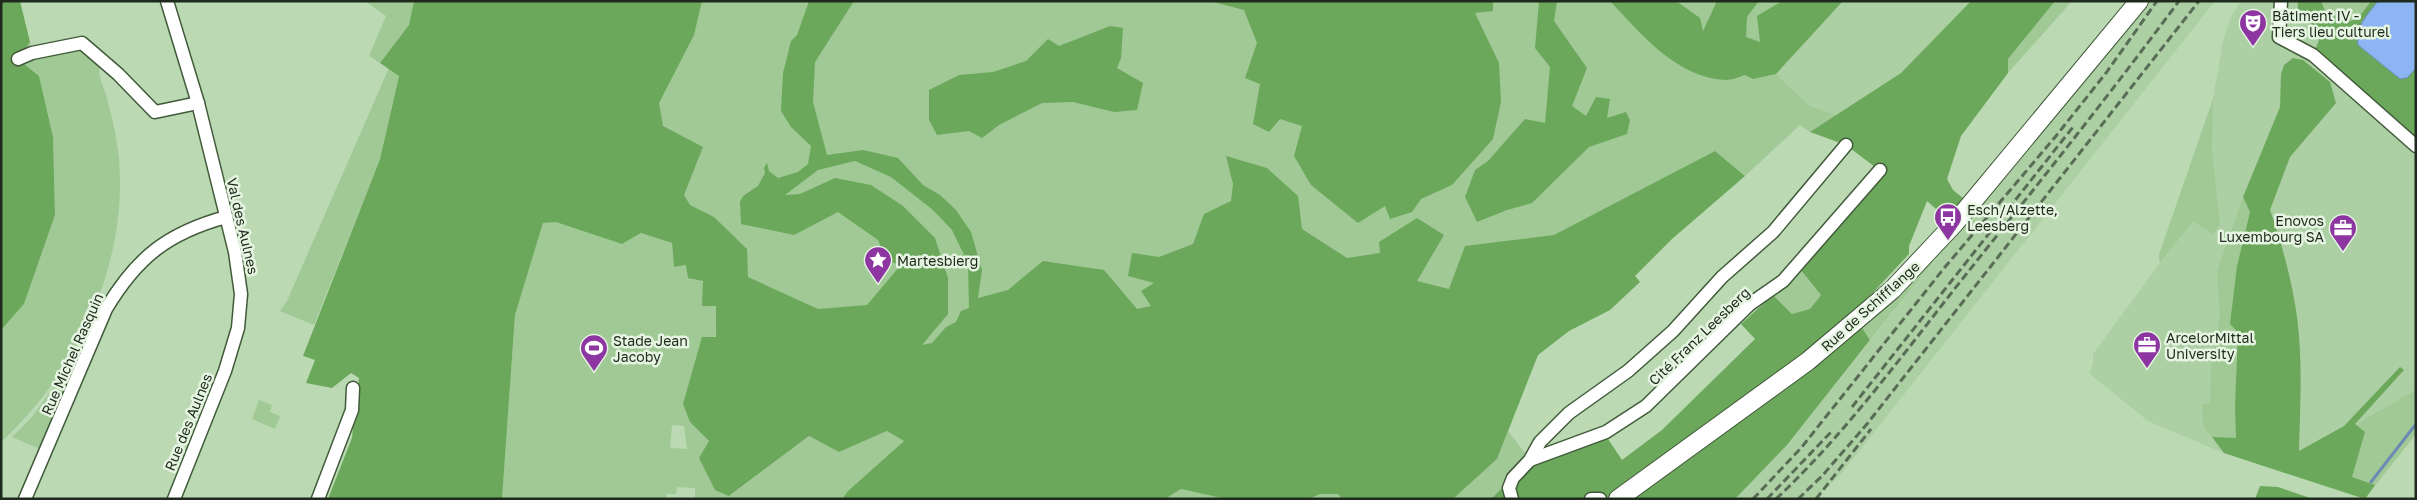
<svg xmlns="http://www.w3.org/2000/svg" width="2417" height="500" font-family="'Golos Text',sans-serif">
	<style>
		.built { fill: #accfa3 }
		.green { fill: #a0c996; fill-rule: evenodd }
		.forest { fill: #6ba85b; fill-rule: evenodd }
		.water { fill: #8db5f4; stroke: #6c8bb3 }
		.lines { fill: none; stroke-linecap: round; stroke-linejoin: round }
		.stream { stroke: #6c8bb3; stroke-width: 3 }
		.street-casing { stroke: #415b3a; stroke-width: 15 }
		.secondary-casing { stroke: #415b3a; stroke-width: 20 }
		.street { stroke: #fff; stroke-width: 12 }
		.secondary { stroke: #fff; stroke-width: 18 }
		.rail { stroke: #596c55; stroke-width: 3; stroke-dasharray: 8 4; stroke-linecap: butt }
		.labels { text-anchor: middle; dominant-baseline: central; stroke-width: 5; stroke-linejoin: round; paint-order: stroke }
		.poi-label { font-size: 14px; fill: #1e2a1c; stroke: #e6f5e2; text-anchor: start }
		.street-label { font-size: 14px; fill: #1e2a1c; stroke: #e6f5e2 }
	</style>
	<rect width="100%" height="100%" fill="#bbd9b3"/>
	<g class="built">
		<path d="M1843,1h128l-70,72 -64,42 -27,-9 -34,-32z"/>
		<path d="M2148,1h67l-374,473 -26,25h-80l52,-54 148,-185z"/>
		<path d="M2241,1h57l-1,17 26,11 93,117v288l-51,65 -141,-46 -76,-32 -59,-48 4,-9v-10l67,-91 -1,-8 54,-156 10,-58 8,-24z"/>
	</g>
	<g class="green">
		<path d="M1,1l17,57 12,-16 3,11 40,-10 28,16c0,3 -2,8 -2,11 0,8 5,18 7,25 5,19 10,37 12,56 13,106 -39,220 -117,291v-112l23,-26 31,-89 -2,-78 -14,-61 -21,-17z"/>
		<path d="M365,1h49l-5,24 -29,38 -11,-7 17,-40z"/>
		<path d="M460,1h1322l-11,8 -11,33 -32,38 17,-5 8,4 23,-5 34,32 27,9 -27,17 -10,-7 -55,51 -30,-25 -113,60 -127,87 -332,201 -101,-153 -241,82 -227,-353 -246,424 24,-61 7,-60z"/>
		<path d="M2055,1h17l-64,72v-14z"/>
		<path d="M2321,1h50l-12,16 -8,4 -26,-10z"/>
		<path d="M389,68l10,7 -19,84 -66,166 -34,-14 7,-10z"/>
		<path d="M2213,99l-1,51 8,74 -7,10 -20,-13 -33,42 -1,-8z"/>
		<path d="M2243,197l7,15 -13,54 -1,173 -24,-2 -9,-12 -1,-21 8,-1 1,-36 9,-52 -3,-43z"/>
		<path d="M556,221l66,23 19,-11 31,10 2,24 12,-2c12,11 25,24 30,40 7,29 -17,88 -26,117l19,19 21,55 79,-60 30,16 48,-21 17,10 -56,50 -6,8h-147v-11l-18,-1 -1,7h-9l-1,5h-164l13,-184 28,-92zM672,425l12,1 3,23 -17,-1z"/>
		<path d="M1935,260l-65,80 -9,-14z"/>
		<path d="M1800,269l21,26 -11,14 -18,5 -19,-19z"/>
		<path d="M58,381l10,5 -28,63 -28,-12 20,-20z"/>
		<path d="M2416,390v44l-41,51 -23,-8 13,-44 -10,-8z"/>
		<path d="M259,400l13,5 -2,7 10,4 -5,13 -23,-10z"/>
		<path d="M1508,431l17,22 -4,16 -30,30h-46l9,-1 43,-39z"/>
		<path d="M1181,489l45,10h-61z"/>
		<path d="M1320,494h18l4,5h-33z"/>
	</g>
	<g class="forest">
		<path d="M1,1h19l10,41 -12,17 21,17 14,61 2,78 -31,89 -23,26z"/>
		<path d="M414,1h288l-8,34 -35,68 4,23 40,21 -19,48 6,10 24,12 33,32 1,28 70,32 49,-4 33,-39 -15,-8 -7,-18 -40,-28 -44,23 -53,-11 -1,-22 3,-6 15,-10 7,-13 -1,-5 3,-5 2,8 9,7 20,-6 10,-8 3,-18 -20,-19 -10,-16 2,-38 8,-32 6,-6 12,-34h45l-39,61 -2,40 14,53 36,-5 35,8 25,27 17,10 16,15 15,22 11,38 -4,28 30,-8 35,-29 61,9 33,39 14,-3 -10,-15 13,-8 -26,-7 4,-23 27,4 34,-13 11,-30 27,-13 2,-17 -7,-28 41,12 31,28 4,33 45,29 33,-5 -1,-11 38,-24 27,17 -27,46 32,8 16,-43 89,-11 161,-84 30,25 -73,63 -37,37 5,6 -30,28 -41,21 -31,24 -41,104 -43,39 -112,1 -4,-5h-18l-11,5h-83l-45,-10 -16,10h-323l6,-8 56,-50 -17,-10 -48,21 -30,-16 -80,60 -14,-6 -16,-32 10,-17 -19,-19 -7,-18 19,-67h14v-31h-14l1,-25 -15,-3 -2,-13 -12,2 -2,-24 -31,-10 -19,11 -66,-22 -13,1 -28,92 -13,184h-174l24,-61 7,-60 -8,-5 -19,15 -26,-5 9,-23 -12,-4 77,-197 19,-83 -19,-13 29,-38zM855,161l36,16 42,33 19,20 16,33 1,45 -8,3 -5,11 -10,5 -14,16 -10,2 26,-31v-36l-13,-40 -32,-32 -32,-21 -36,-7 -35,16 -15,1 33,-25z"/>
		<path d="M1210,1h283v10l-18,2 24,50 2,39 -8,37 -41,46 -31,14 -9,13 -22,7 -5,-13 -27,17 -47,-38 -17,-29 8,-30 -22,-7 -11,13 -16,-8 7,-40 -15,-6 12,-35 -13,-33z"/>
		<path d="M1539,1h18l-3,20 33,47 -15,38 14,10 10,-19 14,2 -3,19 19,-6 4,8 -3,14 -38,13 -57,56 -25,7 -30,12 -12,-25 10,-27 13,-9 37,-42 20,4 5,-56 -15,-19z"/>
		<path d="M1610,1h66l24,17 3,13 14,-30h42l-12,16 -1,20 14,5 -3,-26 25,-15h61l-67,73 -23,5 -8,-4c-6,2 -13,5 -19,5 -49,-2 -85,-46 -116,-79z"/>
		<path d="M1971,1h84l-47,58v14l-47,63 -14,43 6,11 10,8 -17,20 -19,-17 -18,45v8l-56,60 17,26 -83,105 -52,54h-244l30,-30 85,-33 16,24 40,-30 93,-91 -14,-15 32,-29 19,19 18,-5 11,-14 -21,-26 83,-96 -37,-28 -36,-13 91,-59z"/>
		<path d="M2298,1h23l4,10 26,10 8,-4 12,-16h7l-17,22 46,55 9,-10v78l-103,-91 10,-25 -26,-12z"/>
		<path d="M1110,26l13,2 -2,30 -4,10 26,15 -6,27 -23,2 -41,-10 -31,1 -43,22 -17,13 -13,-7 -32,4 -8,-15v-30l30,-15 34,-3 33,-11 22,-22 11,7z"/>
		<path d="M2293,58l10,2 27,22 6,21 -46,54 -20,53c12,34 22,71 27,107 6,44 3,90 2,134l45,-25 56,-59 4,3 -49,54 10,8 -13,45 23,8 -10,14 -141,-46 -12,-16 24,1 -1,-32 3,-74 -8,-8 7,-58 13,-54 -7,-15 37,-90 1,-33 3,-9z"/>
		<path d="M2260,486l18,1 35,12h-58z"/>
	</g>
	<path class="water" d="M2378,1h38v67l-9,10 -7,1 -42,-34c-3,-18 9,-30 20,-44z"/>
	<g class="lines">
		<path class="stream" d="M2371,482l45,-58"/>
		<g class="street-casing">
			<g id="street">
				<path d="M167,1l31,102 37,149 6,42 -3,34 -13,43 -51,128"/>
				<path d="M2281,1l-2,36 34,18 103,91"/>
				<path d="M18,59l14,-6 50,-10 36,31 37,38 43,-9"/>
				<path d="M1530,460l76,-28 40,-26 104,-102 33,-23 97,-111"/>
				<path d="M25,499l81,-190c31,-52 62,-76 120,-92"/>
				<path d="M318,499l34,-89 1,-22"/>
				<path d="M1512,499l-3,-11 4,-10 17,-18 10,-18 29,-29 59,-42 45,-40 49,-54 51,-45 73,-87"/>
				<path d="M1591,499h9"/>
			</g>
		</g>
		<g class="secondary-casing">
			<path id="secondary" d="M1618,499l190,-138 84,-71 62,-66 185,-223"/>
		</g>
		<use href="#street" class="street"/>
		<use href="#secondary" class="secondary"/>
		<g class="rail">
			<path d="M1852,407l221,-280"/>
			<path d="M1753,499l48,-51 144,-181 111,-131 50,-63 51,-72"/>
			<path d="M1767,499l64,-67"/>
			<path d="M1776,499c69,-65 125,-142 184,-217 74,-93 148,-185 219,-281"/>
			<path d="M1798,499l24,-23 45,-52 332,-423"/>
			<path d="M1816,499l55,-70"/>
		</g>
	</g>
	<defs>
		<g id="theatre-pin" transform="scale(1.4375)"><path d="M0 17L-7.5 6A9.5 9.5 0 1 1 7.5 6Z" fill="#8d35a1" stroke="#e6f5e2"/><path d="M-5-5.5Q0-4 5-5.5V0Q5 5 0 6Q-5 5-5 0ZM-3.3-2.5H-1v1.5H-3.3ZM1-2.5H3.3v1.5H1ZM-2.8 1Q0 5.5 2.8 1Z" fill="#fff"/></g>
		<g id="bus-pin" transform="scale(1.4375)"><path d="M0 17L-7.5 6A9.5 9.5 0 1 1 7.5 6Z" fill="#8d35a1" stroke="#e6f5e2"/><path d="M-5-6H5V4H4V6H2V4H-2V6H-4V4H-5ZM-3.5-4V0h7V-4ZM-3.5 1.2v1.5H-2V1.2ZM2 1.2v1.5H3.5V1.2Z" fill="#fff"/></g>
		<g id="office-pin" transform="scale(1.4375)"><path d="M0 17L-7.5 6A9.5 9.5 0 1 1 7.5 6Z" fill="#8d35a1" stroke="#e6f5e2"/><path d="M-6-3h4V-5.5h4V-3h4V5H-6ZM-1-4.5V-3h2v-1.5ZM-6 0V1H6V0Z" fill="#fff"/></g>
		<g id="sight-pin" transform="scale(1.4375)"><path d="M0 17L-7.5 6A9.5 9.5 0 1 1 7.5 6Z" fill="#8d35a1" stroke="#e6f5e2"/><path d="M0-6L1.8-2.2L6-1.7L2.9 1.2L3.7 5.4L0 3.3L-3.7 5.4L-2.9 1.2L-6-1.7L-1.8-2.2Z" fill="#fff"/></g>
		<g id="stadium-pin" transform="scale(1.4375)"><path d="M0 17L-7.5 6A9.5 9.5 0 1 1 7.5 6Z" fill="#8d35a1" stroke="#e6f5e2"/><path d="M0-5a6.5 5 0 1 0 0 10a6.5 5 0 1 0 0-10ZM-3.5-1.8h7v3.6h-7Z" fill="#fff"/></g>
	</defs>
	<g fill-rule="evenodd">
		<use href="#theatre-pin" x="2253" y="23"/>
		<use href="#bus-pin" x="1948" y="217"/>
		<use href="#office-pin" x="2343" y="228"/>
		<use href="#sight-pin" x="878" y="260"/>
		<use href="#office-pin" x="2147" y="345"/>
		<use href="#stadium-pin" x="594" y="348"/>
	</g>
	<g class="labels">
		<g class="poi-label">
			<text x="2272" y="15">Bâtiment IV -<tspan x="2272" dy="16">Tiers lieu culturel</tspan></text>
			<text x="1967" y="209">Esch/Alzette,<tspan x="1967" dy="16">Leesberg</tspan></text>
			<text x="2324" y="220" text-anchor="end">Enovos<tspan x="2324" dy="16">Luxembourg SA</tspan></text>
			<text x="897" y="260">Martesbierg</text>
			<text x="2166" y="337">ArcelorMittal<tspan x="2166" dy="16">University</tspan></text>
			<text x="613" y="340">Stade Jean<tspan x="613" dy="16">Jacoby</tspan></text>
		</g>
		<g class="street-label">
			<text transform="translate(243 226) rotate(77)">Val des Aulnes</text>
			<text transform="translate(1870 306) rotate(-42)">Rue de Schifflange</text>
			<text transform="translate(1699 336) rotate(-44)">Cité Franz Leesberg</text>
			<text transform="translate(72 354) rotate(-66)">Rue Michel Rasquin</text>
			<text transform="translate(188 422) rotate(-68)">Rue des Aulnes</text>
		</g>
	</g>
	<rect width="2417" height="500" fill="none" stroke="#1e2a1c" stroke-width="5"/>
</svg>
